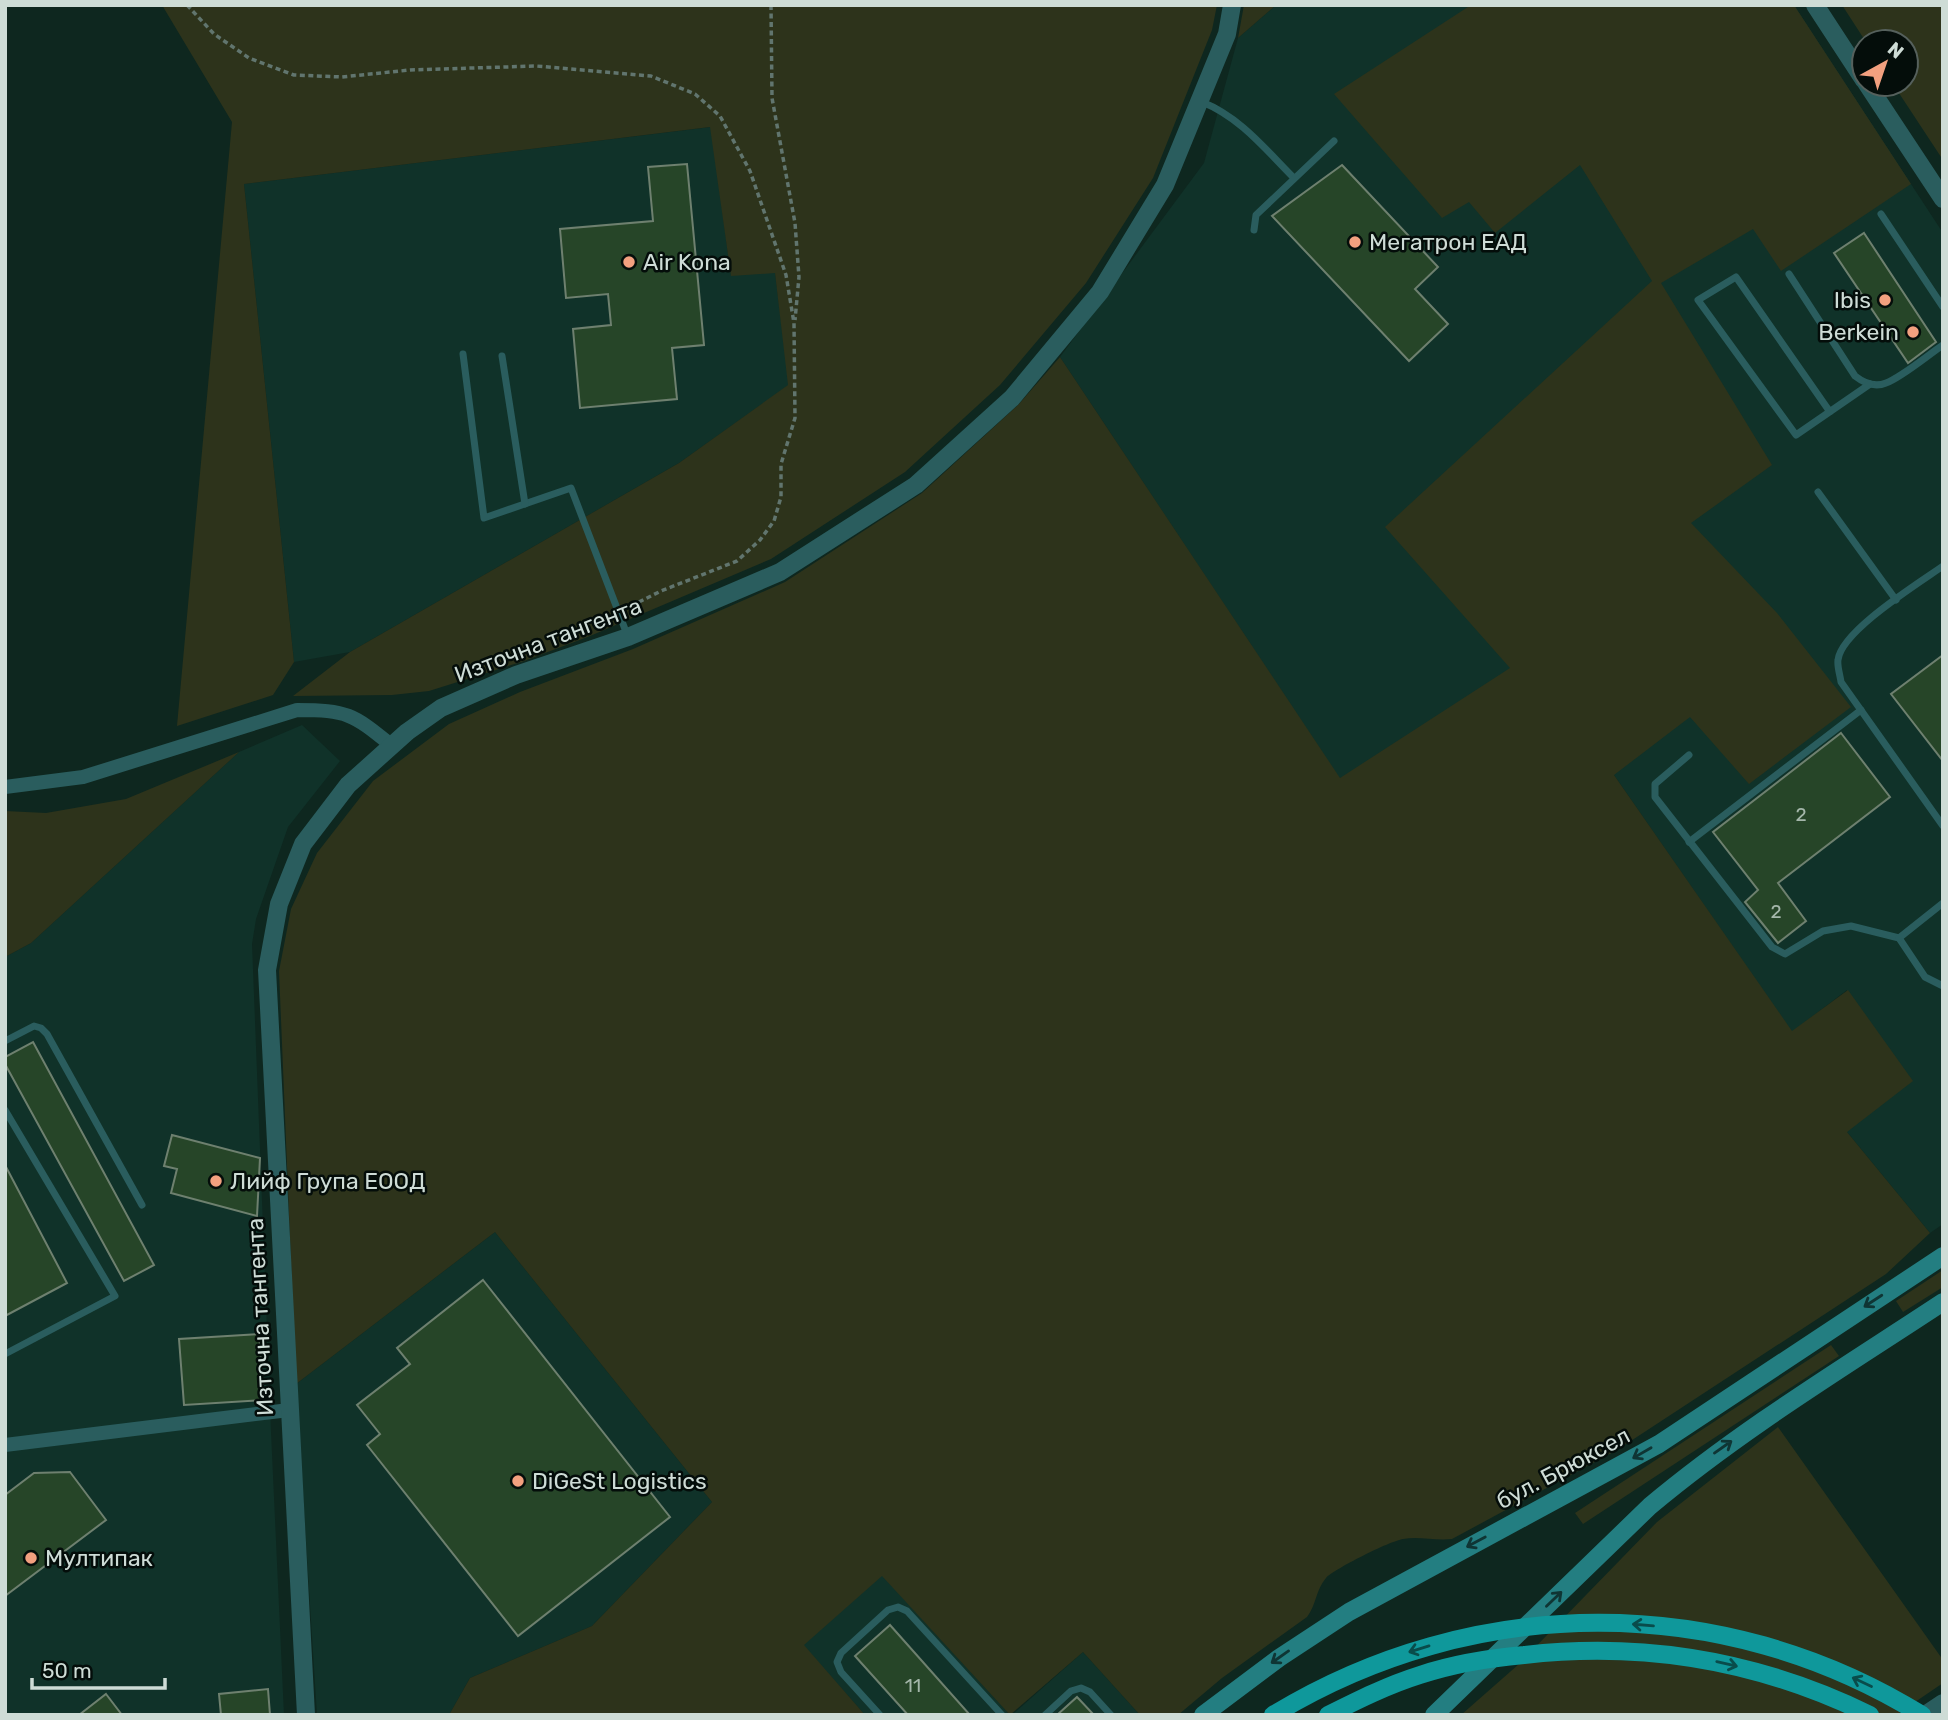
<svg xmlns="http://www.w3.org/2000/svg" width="1948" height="1720" font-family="Rubik,sans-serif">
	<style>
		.built { fill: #103229 }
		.green { fill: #2d331b }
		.building { fill: #264528; stroke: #6e806f; stroke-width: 2 }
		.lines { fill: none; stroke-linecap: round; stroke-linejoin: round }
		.path { stroke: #61756e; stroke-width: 3.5; stroke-dasharray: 5 3.5; stroke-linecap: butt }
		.service { stroke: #2a5d5e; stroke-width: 7 }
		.minor { stroke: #2a5d5e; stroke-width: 14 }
		.tertiary { stroke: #2a5d5e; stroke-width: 18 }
		.secondary { stroke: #237e81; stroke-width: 18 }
		.primary-bridge { stroke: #0f989b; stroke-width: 18 }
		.oneway { stroke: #0f3534 }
		.oneway2 { stroke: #094c4b }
		.poi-dot { fill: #f2a07f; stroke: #040d0a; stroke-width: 2.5 }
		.labels { text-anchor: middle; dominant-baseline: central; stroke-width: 5; stroke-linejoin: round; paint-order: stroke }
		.number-label { font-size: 19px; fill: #a4b6aa }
		.poi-label { font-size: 23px; fill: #cedcd6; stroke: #040d0a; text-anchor: start }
		.street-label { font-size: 23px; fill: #cedcd6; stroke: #040d0a }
	</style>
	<rect width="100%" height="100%" fill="#0e271f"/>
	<g class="built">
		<path d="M1276,5h518l149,228v991l-13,9 -83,-101v-142l-55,42 -178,-257 -274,4 -280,-422 144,-194 34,-125z"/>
		<path d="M711,127l20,148 44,-3 14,113 -110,78 -329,189 -56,10 -50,-478z"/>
		<path d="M302,725l38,36 -52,66 -32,92 -4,25 19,488 13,283h-279v-758l26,-14 208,-191z"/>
		<path d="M495,1232l217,270 -120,124 -122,52 -21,37h-132l-21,-331z"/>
		<path d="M882,1575l128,140h-145l-62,-70z"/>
		<path d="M1083,1652l57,63h-128z"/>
	</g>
	<g class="green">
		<path d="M162,5h1055l-5,25 -59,148 -67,105 -86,102 -95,87 -134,87 -181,77 -66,25 -95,30 -37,4 -99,1 57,-44 329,-189 109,-78 -13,-112 -44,3 -21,-149 -466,57 50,478 -21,33 -96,31 55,-604z"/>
		<path d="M1244,5h32l-38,33z"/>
		<path d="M1471,5h323l117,179 -130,87 -28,-42 -92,54 111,182 -81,58 86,90 74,94 -102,77 -59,-67 -76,58 178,256 56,-41 65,91 -66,51 83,101 -44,41 -269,176 -165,89c-17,2 -33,-3 -49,0 -13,2 -69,30 -77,39 -10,11 -10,28 -19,39l-85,61 -44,37h-38l-57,-63 -73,63 -128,-139 -78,69 61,70h-416l21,-37 122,-52 120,-124 -217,-270 -199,152 -17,-413 12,-62 26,-56 56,-72 76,-57 71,-32 113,-43 152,-67 137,-89 97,-89 41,-47 280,421 170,-110 -125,-141 267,-246 -72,-116 -85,68 -26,-31 -27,16 -108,-124z"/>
		<path d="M1842,5h100l1,155 -50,-76h13v-42h-40z"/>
		<path d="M239,752l-208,191 -26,14v-146l41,2 80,-14z"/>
		<path d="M1943,1270v17l-40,25 -7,-11z"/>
		<path d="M1831,1345l8,11 -256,168 -8,-11z"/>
		<path d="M1778,1427l165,233v23l-47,32h-435l58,-51 138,-142z"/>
	</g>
	<g class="building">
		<path d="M687,164l17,181 -32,3 5,51 -97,9 -7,-79 38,-4 -3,-31 -42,4 -6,-69 93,-8 -5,-54z"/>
		<path d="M1342,165l96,102 -23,22 33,35 -39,37 -137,-145z"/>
		<path d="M1864,233l72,109 -28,21 -74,-110z"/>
		<path d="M1943,655v106l-52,-67z"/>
		<path d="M1841,733l49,64 -112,86 28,38 -28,22 -33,-41 13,-12 -45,-58z"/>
		<path d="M33,1042l121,223 -30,16 -119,-217v-7z"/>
		<path d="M172,1135l88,23 -3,58 -86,-23 6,-24 -13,-3z"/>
		<path d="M5,1165l62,118 -62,33z"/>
		<path d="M483,1280l187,237 -152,119 -151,-191 13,-11 -23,-29 53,-41 -13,-16z"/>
		<path d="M259,1334l5,66 -80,5 -5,-66z"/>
		<path d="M70,1472l36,48 -101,76v-101l29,-22z"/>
		<path d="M890,1625l80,90h-62l-53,-59z"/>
		<path d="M268,1689l2,26h-49l-2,-21z"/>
		<path d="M106,1694l16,21h-43z"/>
		<path d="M1077,1697l17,18h-37z"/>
	</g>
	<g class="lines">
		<g class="path">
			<path d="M187,5l27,29 35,24 45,17 48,2 68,-7 126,-4 115,10 44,18 25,22 30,55 36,104 8,48 1,95 -14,46v33l-7,24 -14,19 -23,21 -76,30 -32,16"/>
			<path d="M771,5l1,93 23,125 4,54 -4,43"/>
		</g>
		<g class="service">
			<path d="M1202,102c38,15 64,48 92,76"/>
			<path d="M1881,214l62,93"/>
			<path d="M1254,230l2,-15 78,-74"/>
			<path d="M1789,274l66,102c9,7 19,12 31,7 16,-6 42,-28 57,-38"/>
			<path d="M463,354l21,164 87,-30 57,149"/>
			<path d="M502,356l23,148"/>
			<path d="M1830,412l-94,-135 -38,23 98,135 74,-51"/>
			<path d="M1818,492l78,108"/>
			<path d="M1943,566c-24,17 -102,65 -105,94 -1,6 2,15 3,22l102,144"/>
			<path d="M1689,755l-34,29v13l117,150 13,7 38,-23 28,-5 48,12 26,39 18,9"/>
			<path d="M1689,842l172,-132"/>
			<path d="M1899,938l44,-35"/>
			<path d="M5,1041l29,-15 7,2 6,6 95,171"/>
			<path d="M5,1110l110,186 -110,58"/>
			<path d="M880,1715l-39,-43 -4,-10 4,-9 47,-43 10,-3 9,4 95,104"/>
			<path d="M1045,1715l26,-24 10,-3 9,4 21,23"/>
		</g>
		<g class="minor">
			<path d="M5,787l78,-10 214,-67c50,0 56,4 94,35"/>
			<path d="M5,1445l284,-35"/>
		</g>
		<g class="tertiary">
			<path d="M1815,5l49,75"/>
			<path d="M1867,84l76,115"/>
			<path d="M306,1715l-39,-745 12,-66 24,-60 45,-59 59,-53 34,-24 75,-33 112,-38 152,-65 136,-87 96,-87 88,-106 65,-107 62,-151 5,-29"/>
			<path d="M1925,1715l18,-12"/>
		</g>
		<g class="secondary">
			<path d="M1203,1715l76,-57 70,-46 310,-168 284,-188"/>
			<path d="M1434,1715l216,-209c92,-77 193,-138 293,-204"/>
		</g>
		<g class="primary-bridge">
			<path d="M1273,1715c200,-122 449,-124 649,0"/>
			<path d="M1328,1715c30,-15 60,-30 92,-40 33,-11 70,-17 104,-20 122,-14 236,6 346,60"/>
		</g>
	</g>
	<defs><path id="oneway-shaft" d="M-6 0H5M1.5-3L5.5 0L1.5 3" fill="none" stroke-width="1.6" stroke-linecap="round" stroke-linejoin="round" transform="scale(1.75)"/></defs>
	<g class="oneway">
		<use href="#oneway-shaft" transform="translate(1873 1301) rotate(147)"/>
		<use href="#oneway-shaft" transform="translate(1723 1447) rotate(-35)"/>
		<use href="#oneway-shaft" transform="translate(1642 1453) rotate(150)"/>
		<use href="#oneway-shaft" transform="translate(1476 1542) rotate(152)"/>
		<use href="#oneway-shaft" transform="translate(1554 1599) rotate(-44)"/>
		<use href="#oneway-shaft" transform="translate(1280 1657) rotate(145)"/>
	</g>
	<g class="oneway2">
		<use href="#oneway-shaft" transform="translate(1643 1625) rotate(-175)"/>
		<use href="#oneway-shaft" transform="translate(1419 1649) rotate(163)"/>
		<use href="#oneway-shaft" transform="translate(1727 1664) rotate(13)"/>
		<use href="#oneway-shaft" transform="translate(1862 1682) rotate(-155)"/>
	</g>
	<g class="poi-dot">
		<circle cx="1355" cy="242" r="7"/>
		<circle cx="629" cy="262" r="7"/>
		<circle cx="1885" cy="300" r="7"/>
		<circle cx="1913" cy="332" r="7"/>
		<circle cx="216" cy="1181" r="7"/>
		<circle cx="518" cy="1481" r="7"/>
		<circle cx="31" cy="1558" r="7"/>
	</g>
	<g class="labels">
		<g class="number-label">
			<text x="1801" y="814">2</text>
			<text x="1776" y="911">2</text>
			<text x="913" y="1685">11</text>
		</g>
		<g class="poi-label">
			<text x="1369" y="242">Мегатрон ЕАД</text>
			<text x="643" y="262">Air Kona</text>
			<text x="1871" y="300" text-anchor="end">Ibis</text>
			<text x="1899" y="332" text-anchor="end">Berkein</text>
			<text x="230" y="1181">Лийф Група ЕООД</text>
			<text x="532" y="1481">DiGeSt Logistics</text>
			<text x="45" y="1558">Мултипак</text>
		</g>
		<g class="street-label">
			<text transform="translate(548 640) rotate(-21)">Източна тангента</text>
			<text transform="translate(260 1317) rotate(-93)">Източна тангента</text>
			<text transform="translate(1563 1468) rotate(-28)">бул. Брюксел</text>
		</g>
	</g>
	<rect width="1948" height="1720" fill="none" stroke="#cedcd6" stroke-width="14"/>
	<g transform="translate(1885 63) rotate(40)"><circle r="33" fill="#040d0a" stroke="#55605c" stroke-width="2"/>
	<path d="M0-5L12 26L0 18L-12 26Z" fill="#f2a07f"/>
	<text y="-10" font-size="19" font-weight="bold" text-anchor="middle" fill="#cedcd6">N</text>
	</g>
	<path d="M32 1678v10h133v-10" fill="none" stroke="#cedcd6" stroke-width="3.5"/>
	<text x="42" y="1678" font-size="21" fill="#cedcd6" stroke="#040d0a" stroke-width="5" paint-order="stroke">50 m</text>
</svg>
